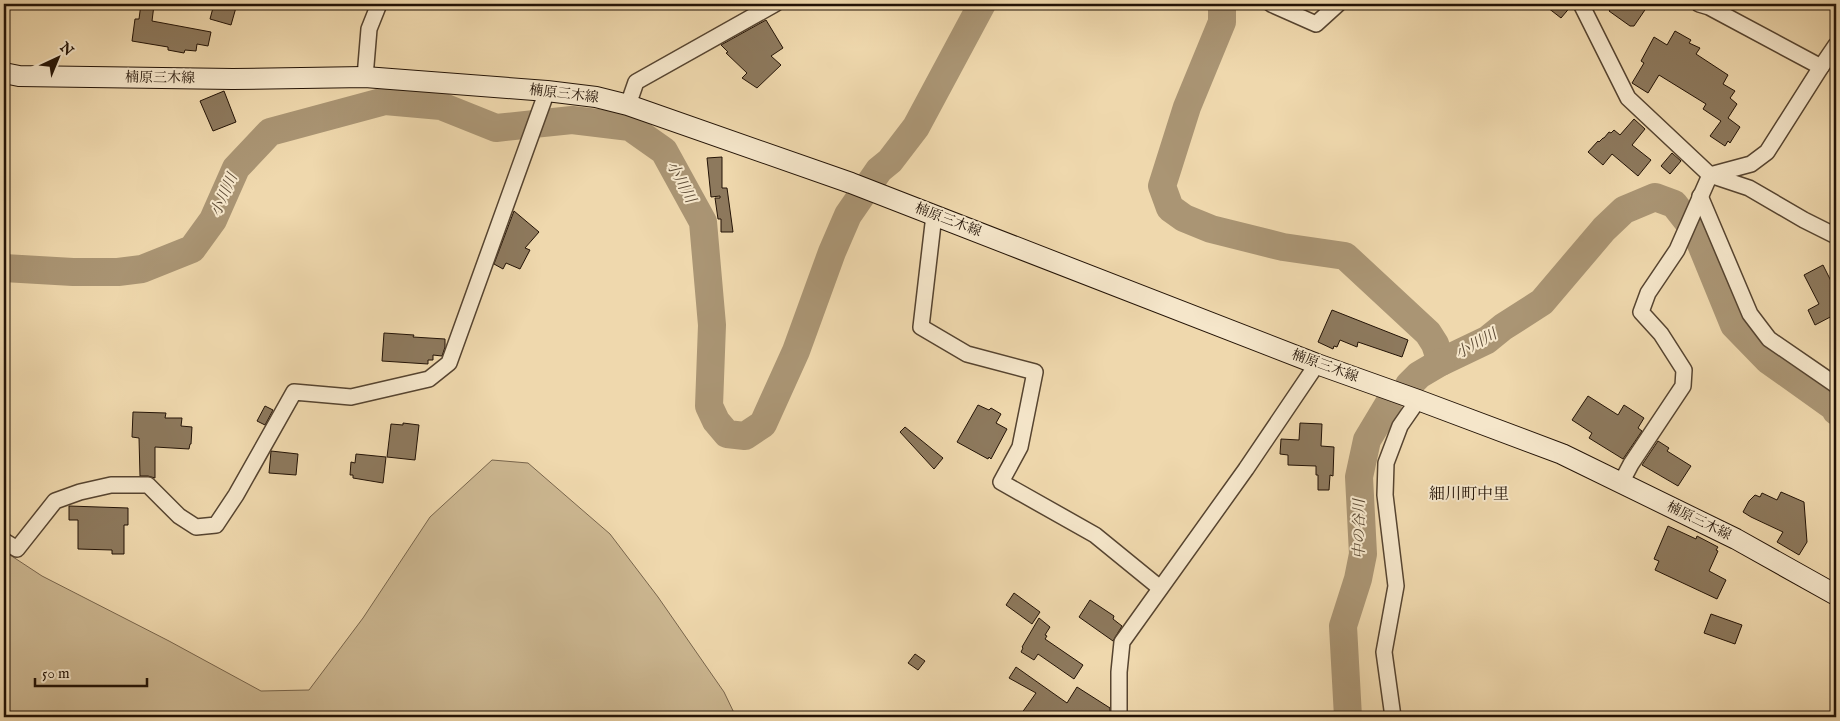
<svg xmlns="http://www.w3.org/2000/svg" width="1840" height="721" font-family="'IM FELL English','Noto Serif JP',serif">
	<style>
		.green { fill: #ccb791; stroke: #78654c }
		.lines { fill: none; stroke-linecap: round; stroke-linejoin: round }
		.river { stroke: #aa9574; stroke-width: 28 }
		.building { fill: #8d795d; stroke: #231306 }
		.street-casing { stroke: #564430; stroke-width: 18 }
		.secondary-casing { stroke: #231306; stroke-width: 22 }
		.street { stroke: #f5e6ca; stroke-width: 15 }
		.secondary { stroke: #f5e6ca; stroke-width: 20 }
		.labels { text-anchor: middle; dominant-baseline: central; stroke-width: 4; stroke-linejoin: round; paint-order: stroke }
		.street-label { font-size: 14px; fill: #231306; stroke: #f5e6ca }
		.water-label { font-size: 15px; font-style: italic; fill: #594732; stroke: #f5e6ca }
		.quarter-label { font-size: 16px; fill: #231306; stroke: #f5e6ca }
	</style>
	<rect width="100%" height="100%" fill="#efd8ad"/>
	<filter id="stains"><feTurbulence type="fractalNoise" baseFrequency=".004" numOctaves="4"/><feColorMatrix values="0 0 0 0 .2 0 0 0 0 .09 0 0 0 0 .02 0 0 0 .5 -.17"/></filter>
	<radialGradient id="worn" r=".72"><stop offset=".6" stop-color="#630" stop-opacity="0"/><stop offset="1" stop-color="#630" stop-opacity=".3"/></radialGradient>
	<path class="green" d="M492,460l36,3 82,71 48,63 66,95 12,25h-732v-166l38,25 127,65 92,50 48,-1 54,-72 67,-101z"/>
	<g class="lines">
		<g class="river">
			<path d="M1222,4v18l-35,85 -25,79 8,22 14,10 27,11 72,18 62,9 83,77 7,11 6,18 46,-22 16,-13 39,-25 62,-73 20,-19 31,-13 19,7 22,28 38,93 34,35 66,47 2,4"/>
			<path d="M4,268l69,4h45l24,-3 50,-20 21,-29 23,-52 34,-36 115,-31 56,5 55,22 76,-8 58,7 34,24 39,71 9,103 -3,81 7,15 11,13 18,2 18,-12 33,-73 36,-99 16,-37 31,-45 11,-9 26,-34 66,-123"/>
			<path d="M1409,385l10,-10 22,-13"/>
			<path d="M1348,717l-5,-91 15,-47 5,-25 -4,-77 8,-37 21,-35"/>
		</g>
	</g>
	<g class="building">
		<path d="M141,4l13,1 -2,16 59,11 -3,14 -11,-2 -1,7 -11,-1 -1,3 -16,-3v-3l-36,-6 3,-22h4z"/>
		<path d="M214,4h23l-6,21 -21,-6z"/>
		<path d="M1543,4h29v1l-11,13z"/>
		<path d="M1614,4h35l-15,22h-4l-21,-15z"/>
		<path d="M766,20l17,28 -12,8 10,9 -24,23 -15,-10 5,-5 -21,-20 2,-1 -7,-7z"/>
		<path d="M1675,31l16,9 -2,3 11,5 -4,6 32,21 -5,9 12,7 -5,7 7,6 -9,14 12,9 -10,16 -2,-2 -3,5 -15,-10 11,-15 -18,-12 3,-5 -47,-29 -11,18 -16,-10 12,-20 -3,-2 13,-24 13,8z"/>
		<path d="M224,91l12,31 -23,9 -13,-30z"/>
		<path d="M1634,119l11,10 -13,16 19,15 -13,16 -26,-22 -9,11 -15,-13 10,-11 1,1 4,-4h1l5,-6 2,1 3,-3 6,5z"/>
		<path d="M1672,153l9,8 -11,13 -9,-8z"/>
		<path d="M722,157v31h5l6,44h-12v-13h-3l-3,-21h5v-2l-9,1 -4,-39z"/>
		<path d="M514,211l25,21 -14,16 5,2 -10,19 -14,-6 -3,6 -9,-5z"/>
		<path d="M1823,265l13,26v23l-21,11 -7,-15 11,-6 -15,-29z"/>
		<path d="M1332,310l76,30 -6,17 -44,-15 -1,5 -17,-7 -3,7 -3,-1 -1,3 -15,-7z"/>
		<path d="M384,333l30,2 -1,2 32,2v8l-3,9 -9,-1v5h-5v4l-46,-3z"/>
		<path d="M1588,396l30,19 6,-10 20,13 -6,10 4,3 -19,28 -34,-21 3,-5 -20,-13z"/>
		<path d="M978,405l11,5 2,-2 10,6 -5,9 11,6 -16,30 -2,-2 -1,2 -31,-17z"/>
		<path d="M265,406l8,4 -8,15 -8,-4z"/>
		<path d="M133,412l33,1 -1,5h17l-1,8 11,1 -1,17h-1l-1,5 -34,-2v31l-7,-2h-8l-1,-38 -7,-1z"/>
		<path d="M403,423l16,2 -4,35 -28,-3 4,-33 12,1z"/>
		<path d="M1300,423l22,1 -1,22 13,1 -1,29 -3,-1 -1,15h-11v-15h-2v-9l-28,-1v-10l-8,-1 1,-15 18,1z"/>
		<path d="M905,427l38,31 -9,11 -34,-37z"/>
		<path d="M1658,441l11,7 -2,3 24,15 -13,20 -36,-21z"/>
		<path d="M271,451l27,3 -2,21 -27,-2z"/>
		<path d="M356,454l30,3 -3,26 -30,-5v-3h-3l1,-13 4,1z"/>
		<path d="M1781,492l23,10 3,40 -8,13 -22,-13 6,-10 -32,-15 -8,-5 6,-11 6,-6 5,2 2,-4 15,7z"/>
		<path d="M69,506l59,2v17h-4v29h-12v-4l-34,-1v-29h-9z"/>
		<path d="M1668,526l28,13 1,-3 21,11 -2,3 2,1 -9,20 17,9 -9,19 -62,-29 4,-9 -5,-2z"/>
		<path d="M1014,593l26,19 -8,12 -26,-19z"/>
		<path d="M1090,600l24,16 -1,3 9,7 -9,15 -34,-24z"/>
		<path d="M1711,614l31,11 -7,19 -31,-11z"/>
		<path d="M1039,618l11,9 -5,8 2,1 -2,3 38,26 -9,14 -36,-25 -4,6 -13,-8 2,-4 -1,-1z"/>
		<path d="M915,654l10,7 -7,9 -10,-7z"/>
		<path d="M1016,667l51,36 10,-16 33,21v9h-91l17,-24 -27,-15z"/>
	</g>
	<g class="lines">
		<g class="street-casing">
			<g id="street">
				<path d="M1271,4l45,20 22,-20"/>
				<path d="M1581,4l47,94 82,77 39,13 55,32 32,16"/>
				<path d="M1699,4l10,3 112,60"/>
				<path d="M365,77l4,-48 10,-25"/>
				<path d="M628,105l8,-23 139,-78"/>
				<path d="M1700,196l50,118 19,25 67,46"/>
				<path d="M934,215l-13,112 46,27 68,18 -15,75 -19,35 94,53 65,53"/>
				<path d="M1621,483l10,-19 52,-78 1,-16 -23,-36 -20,-22 7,-19 29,-43 33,-75 41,-11 16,-12 54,-85 15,-22"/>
				<path d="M4,541l13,8 38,-48 25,-9 31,-7h37l31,31 17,11 20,-2 20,-30 58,-103 57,5 78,-18 20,-16 98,-272"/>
				<path d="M1119,717v-45l3,-30 124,-173 71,-105"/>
				<path d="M1393,717l-9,-65 12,-66 -11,-91 1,-32 14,-37 18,-26"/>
			</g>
		</g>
		<g class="secondary-casing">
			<path id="secondary" d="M4,73l15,3 214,3 132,-2 182,14 49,6 32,8 223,78 466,181 101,36 144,54 174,85 100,56"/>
		</g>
		<use href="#street" class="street"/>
		<use href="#secondary" class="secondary"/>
	</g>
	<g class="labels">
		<g class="street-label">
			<text transform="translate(160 78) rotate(1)">楠原三木線</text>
			<text transform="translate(564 94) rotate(7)">楠原三木線</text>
			<text transform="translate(948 220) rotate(21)">楠原三木線</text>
			<text transform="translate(1325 366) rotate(20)">楠原三木線</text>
			<text transform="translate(1699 521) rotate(26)">楠原三木線</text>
		</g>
		<g class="water-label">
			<text transform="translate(681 182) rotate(62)">小川川</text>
			<text transform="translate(224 195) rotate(-66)">小川川</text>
			<text transform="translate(1476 344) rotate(-29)">小川川</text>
			<text transform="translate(1359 529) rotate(-90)">中の谷川</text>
		</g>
		<g class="quarter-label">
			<text x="1469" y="495">細川町中里</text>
		</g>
	</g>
	<rect width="1840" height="721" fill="none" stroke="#efd8ad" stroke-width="20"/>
	<rect x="5" y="5" width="1830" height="711" fill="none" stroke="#231306" stroke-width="2.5"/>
	<rect x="10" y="10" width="1820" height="701" fill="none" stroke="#231306"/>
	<g transform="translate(58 58) rotate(44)" stroke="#f5e6ca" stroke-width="4" paint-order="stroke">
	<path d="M0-4L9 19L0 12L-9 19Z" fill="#231306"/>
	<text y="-8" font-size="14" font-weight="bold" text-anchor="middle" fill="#231306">N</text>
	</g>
	<path d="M35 678v8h112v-8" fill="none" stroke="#231306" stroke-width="2.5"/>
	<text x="42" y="678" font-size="15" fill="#231306" stroke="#f5e6ca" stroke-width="4" paint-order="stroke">50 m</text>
	<rect width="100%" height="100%" filter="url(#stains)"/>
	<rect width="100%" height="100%" fill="url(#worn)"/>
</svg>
